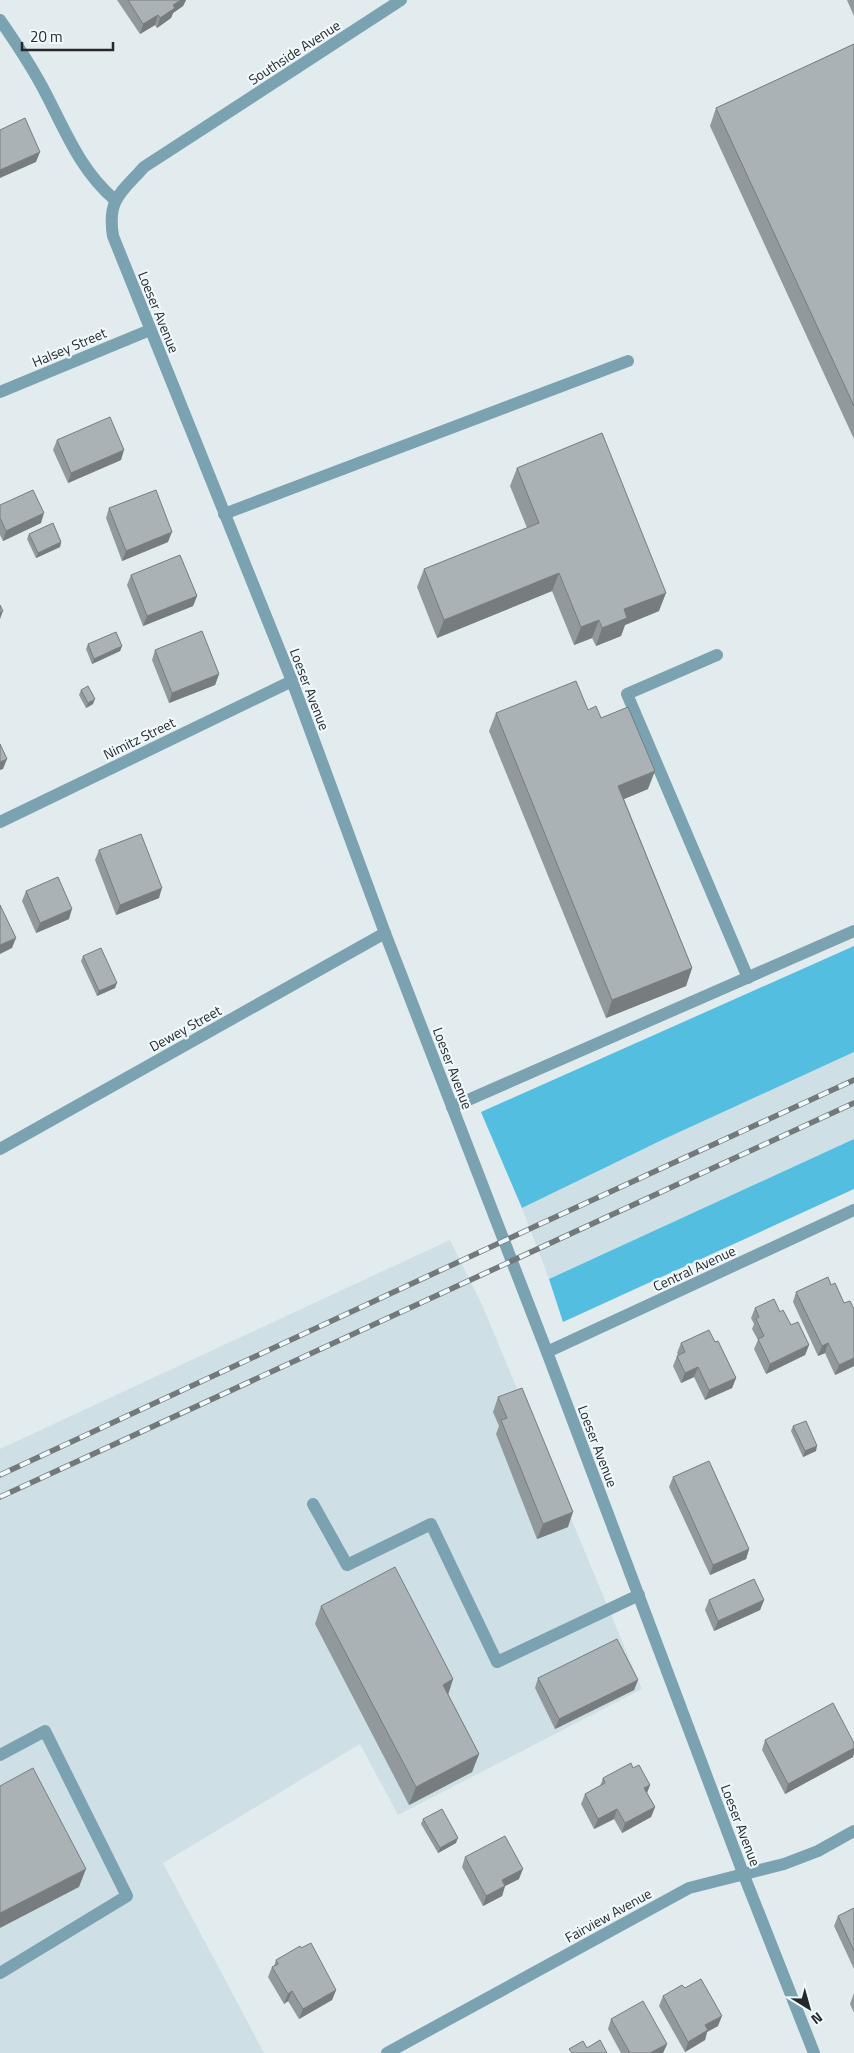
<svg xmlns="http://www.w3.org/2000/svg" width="854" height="2053" font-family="'Titillium Web',sans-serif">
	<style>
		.built { fill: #cfdfe6 }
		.forest { fill: #54bee1 }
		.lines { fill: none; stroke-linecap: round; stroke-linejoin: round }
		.lane { stroke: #7aa2b1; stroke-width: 12 }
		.street { stroke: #7aa2b1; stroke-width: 12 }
		.rail-casing { stroke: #73787b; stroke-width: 5.5 }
		.rail { stroke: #eff8fb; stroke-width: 4; stroke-dasharray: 11; stroke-linecap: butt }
		.wall { fill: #92999c }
		.shaded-wall { fill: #777d7f }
		.building { fill: #aab2b5; stroke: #777d7f }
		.labels { text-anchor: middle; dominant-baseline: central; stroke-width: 4.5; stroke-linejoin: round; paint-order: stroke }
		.street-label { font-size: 14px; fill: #26292b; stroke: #eff8fb }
	</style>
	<rect width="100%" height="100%" fill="#e2ebee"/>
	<g class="built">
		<path d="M854,1052v87l-305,140 -27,-71 140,-68z"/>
		<path d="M450,1240l33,67 159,382 -244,126 -38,-71 -197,119 101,190h-264v-604z"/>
	</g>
	<g class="forest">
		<path d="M854,946v106l-192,88 -140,68 -41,-96z"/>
		<path d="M854,1139v50l-291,133 -14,-43z"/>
	</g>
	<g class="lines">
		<g class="lane">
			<path d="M0,20c16,23 32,47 45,72 21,40 35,78 70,108"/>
			<path d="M224,514l404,-153"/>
			<path d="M717,655l-90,39 121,284"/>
			<path d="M452,1107l402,-176"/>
			<path d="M313,1504l34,61 84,-41 66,138 142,-67"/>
			<path d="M0,1755l45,-24 82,165 -127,77"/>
		</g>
		<g class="street">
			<path d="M401,0l-257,167c-23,26 -37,32 -31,69l179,445 93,252 162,419 196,521 71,180"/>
			<path d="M0,392l150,-62"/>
			<path d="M0,822l292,-141"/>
			<path d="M0,1149l385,-216"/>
			<path d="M547,1352l307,-142"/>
			<path d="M387,2053l302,-165 95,-24 34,-13 36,-20"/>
		</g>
		<g class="rail-casing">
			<g id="rail">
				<path d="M0,1475l538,-250 316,-145"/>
				<path d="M0,1497l854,-394"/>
			</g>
		</g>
		<use href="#rail" class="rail"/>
	</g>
	<g class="wall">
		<path d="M117,0h69l-3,6 -10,7 -2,5 -14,10 -2,-3 -15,9z"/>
		<path d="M847,0h7v16z"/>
		<path d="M854,44v395l-144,-313 6,-18z"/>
		<path d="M57,440l64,20 -53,23 -15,-33z"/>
		<path d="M517,468l142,143 -34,14 -4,11 -25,10 -4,-8 -18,7 -22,-54 -115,47 -20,-51 7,-18 103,-41 -17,-42z"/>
		<path d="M0,505l41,18 -38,18 -3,-6z"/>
		<path d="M109,508l59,34 -46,19 -16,-43z"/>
		<path d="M29,534l32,8 -1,5 -24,11 -9,-19z"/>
		<path d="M131,575l66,21 -4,10 -50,20 -16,-41z"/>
		<path d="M88,644l34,2 -2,5 -28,13 -6,-15z"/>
		<path d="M155,650l64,24 -4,11 -46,18 -17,-43z"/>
		<path d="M81,690l12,14 -7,4 -7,-13z"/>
		<path d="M496,713l105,5 47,71 -24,10 68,169 -6,18 -80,32 -117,-287z"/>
		<path d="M99,850l60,48 -43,17 -21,-55z"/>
		<path d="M26,891l43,28 -33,14 -14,-32z"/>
		<path d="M83,956l32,32 -18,8 -16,-35z"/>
		<path d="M796,1292l58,74 -19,9 -10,-22 -7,3 -25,-54z"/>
		<path d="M755,1308l25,4 29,33 -4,10 -39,19 -12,-25 4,-9 -6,-11 2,-5 -3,-6z"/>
		<path d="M715,1342l21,36 -4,10 -27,12 -11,-23 -13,6 -8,-17 4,-10 1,-1 -1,-2 4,-10z"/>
		<path d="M498,1397l70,130 -31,12 -41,-105 3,-8 -6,-14z"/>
		<path d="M793,1426l23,25 -13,6 -12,-26z"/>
		<path d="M673,1477l76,72 -3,10 -36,16 -41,-88z"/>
		<path d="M709,1600h55l-4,10 -46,21 -9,-21z"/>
		<path d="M321,1606l132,73 -5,15 31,60 -7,18 -63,33 -94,-181z"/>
		<path d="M538,1678l100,2 -4,10 -79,39 -20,-41z"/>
		<path d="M765,1740l89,3v10l-1,4 -68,37 -23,-44z"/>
		<path d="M633,1768l17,17 -3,8 8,14 -4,10 -29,16 -8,-14 -20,10 -13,-25 4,-10 15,-8 3,-8z"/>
		<path d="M423,1819l33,24 -18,10 -17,-29z"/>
		<path d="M465,1857l54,22 -14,7 -3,10 -19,10 -21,-39z"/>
		<path d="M854,1908v61l-20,-43 4,-10z"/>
		<path d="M276,1960l60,30 -4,10 -33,19 -11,-18 -4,3 -16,-27 4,-10 2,-1z"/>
		<path d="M685,1988l33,38 -11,6 -2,8 -20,12 -26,-46 4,-10z"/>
		<path d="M854,1993v20l-4,-9z"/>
		<path d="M611,2019l56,25 -4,9h-42l-13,-24z"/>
	</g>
	<g class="shaded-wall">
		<path d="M181,0h5l-3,6 -10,7 -2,5 -14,10 3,-10 13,-13z"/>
		<path d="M158,15l-3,10 -15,9 3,-10z"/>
		<path d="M40,152l-4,10 -36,16v-8z"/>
		<path d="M124,450l-3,10 -53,23 3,-10z"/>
		<path d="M44,513l-3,10 -38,18 3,-10z"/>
		<path d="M172,532l-4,10 -46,19 4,-10z"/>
		<path d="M61,542l-1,5 -24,11 2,-5z"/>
		<path d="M559,573l-7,18 -115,47 7,-18z"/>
		<path d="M666,593l-7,18 -34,14 -4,11 -25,10 6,-18 22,-19z"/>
		<path d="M197,596l-4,10 -50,20 4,-10z"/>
		<path d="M3,611l-3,8v-6z"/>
		<path d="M599,620l-7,18 -18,7 7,-18z"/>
		<path d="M122,646l-2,5 -28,13 2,-5z"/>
		<path d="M219,674l-4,11 -46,18 3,-10z"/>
		<path d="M95,699l-2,5 -7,4 2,-5z"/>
		<path d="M7,759l-4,10 -3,1v-8z"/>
		<path d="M655,771l-7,18 -36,15 6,-18z"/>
		<path d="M162,888l-3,10 -43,17 4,-10z"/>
		<path d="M72,909l-3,10 -33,14 4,-10z"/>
		<path d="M16,938l-4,10 -12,6v-9z"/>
		<path d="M692,968l-6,18 -80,32 6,-18z"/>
		<path d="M117,983l-2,5 -18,8 2,-5z"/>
		<path d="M828,1343l-3,10 -7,3 4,-10z"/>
		<path d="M809,1345l-4,10 -39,19 4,-10z"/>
		<path d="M854,1358v8l-19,9 4,-10z"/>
		<path d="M698,1367l-4,10 -13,6 4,-10z"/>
		<path d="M736,1378l-4,10 -27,12 4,-10z"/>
		<path d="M817,1446l-1,5 -13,6 2,-6z"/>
		<path d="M573,1512l-5,15 -31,12 6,-15z"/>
		<path d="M749,1549l-3,10 -36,16 3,-10z"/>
		<path d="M764,1600l-4,10 -46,21 4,-10z"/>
		<path d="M453,1679l-6,19 -4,-13z"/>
		<path d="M638,1680l-4,10 -79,39 4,-10z"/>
		<path d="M854,1748v5l-1,4 -68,37 3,-10z"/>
		<path d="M479,1754l-7,18 -63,33 7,-18z"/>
		<path d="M650,1785l-4,10 -2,-7z"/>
		<path d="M655,1807l-4,10 -29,16 3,-10z"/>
		<path d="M617,1809l-3,10 -20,10 4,-10z"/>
		<path d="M458,1838l-2,5 -18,10 2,-5z"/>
		<path d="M86,1869l-7,18 -79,41v-15z"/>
		<path d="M523,1869l-4,10 -14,7 -3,10 -19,10 3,-10 16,-16z"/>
		<path d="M336,1990l-4,10 -33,19 4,-10z"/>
		<path d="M292,1991l-4,10 -4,3 4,-10z"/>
		<path d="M722,2016l-4,10 -11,6 -2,8 -20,12 3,-10 17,-17z"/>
		<path d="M667,2044l-4,9h-13z"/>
	</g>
	<g class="building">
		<path d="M128,0h53l-8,5 2,3 -15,10 -2,-3 -15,9z"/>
		<path d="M854,44v362l-138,-298z"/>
		<path d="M25,118l15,34 -40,18v-40z"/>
		<path d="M110,417l14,33 -53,23 -14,-33z"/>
		<path d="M602,433l64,160 -42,16 3,9 -25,10 -3,-8 -18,7 -22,-54 -115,47 -20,-51 115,-46 -22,-55z"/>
		<path d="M33,490l11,23 -38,18 -6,-13v-13z"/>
		<path d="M156,490l16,42 -46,19 -17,-43z"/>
		<path d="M53,523l8,19 -23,11 -9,-19z"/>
		<path d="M180,555l17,41 -50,20 -16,-41z"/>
		<path d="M0,605l3,6 -3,2z"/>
		<path d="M202,631l17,43 -47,19 -17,-43z"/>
		<path d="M116,632l6,14 -28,13 -6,-15z"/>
		<path d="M576,681l12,29 8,-4 5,12 27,-11 27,64 -37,15 74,182 -80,32 -116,-287z"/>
		<path d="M88,686l7,13 -7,4 -7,-13z"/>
		<path d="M0,744l7,15 -7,3z"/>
		<path d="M141,834l21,54 -42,17 -21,-55z"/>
		<path d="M58,877l14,32 -32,14 -14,-32z"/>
		<path d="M0,905l16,33 -16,7z"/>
		<path d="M101,948l16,35 -18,8 -16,-35z"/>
		<path d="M828,1277l3,8 4,-2 9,20 6,-2 4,8v49l-15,7 -11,-22 -6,3 -26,-54z"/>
		<path d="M774,1299l6,13 3,-2 8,15 7,-3 11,23 -39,19 -12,-25 6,-3 -8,-17 3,-2 -4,-9z"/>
		<path d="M709,1330l6,12 3,-1 18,37 -27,12 -11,-23 -13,6 -8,-17 8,-4 -4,-9z"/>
		<path d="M522,1388l51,124 -30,12 -42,-104 6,-2 -9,-21z"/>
		<path d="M806,1421l11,25 -12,5 -12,-25z"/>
		<path d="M709,1461l40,88 -36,16 -40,-88z"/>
		<path d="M395,1567l58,112 -10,6 36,69 -63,33 -95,-181z"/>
		<path d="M754,1579l10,21 -46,21 -9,-21z"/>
		<path d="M617,1639l21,41 -79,39 -21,-41z"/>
		<path d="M833,1703l21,40v5l-66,36 -23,-44z"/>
		<path d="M631,1763l2,5 6,-3 11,20 -6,3 11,19 -30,16 -8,-14 -19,10 -13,-25 20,-11 -2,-5z"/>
		<path d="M33,1768l53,101 -86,44v-127z"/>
		<path d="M442,1809l16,29 -18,10 -17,-29z"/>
		<path d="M505,1836l18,33 -21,11 3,6 -19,10 -21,-39z"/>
		<path d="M854,1908v43l-16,-35z"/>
		<path d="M311,1943l25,47 -33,19 -11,-18 -4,3 -16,-27 6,-3 -2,-4 24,-14 1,2z"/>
		<path d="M701,1979l21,37 -17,9 3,5 -20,12 -25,-46 19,-11 3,3z"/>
		<path d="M643,2001l24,43 -17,9h-20l-19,-34z"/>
		<path d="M600,2040l7,13h-35l-3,-4 14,-8 4,7z"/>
	</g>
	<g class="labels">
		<g class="street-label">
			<text transform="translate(294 52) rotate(-33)">Southside Avenue</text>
			<text transform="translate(159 312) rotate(68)">Loeser Avenue</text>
			<text transform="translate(69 347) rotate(-23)">Halsey Street</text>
			<text transform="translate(310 689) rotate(69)">Loeser Avenue</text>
			<text transform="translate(139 738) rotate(-26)">Nimitz Street</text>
			<text transform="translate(185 1028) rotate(-29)">Dewey Street</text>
			<text transform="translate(453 1068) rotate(69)">Loeser Avenue</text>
			<text transform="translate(694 1268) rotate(-25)">Central Avenue</text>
			<text transform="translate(598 1446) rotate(69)">Loeser Avenue</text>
			<text transform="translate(741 1825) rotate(69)">Loeser Avenue</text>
			<text transform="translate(608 1915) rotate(-29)">Fairview Avenue</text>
		</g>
	</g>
	<g transform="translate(809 2008) rotate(143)" stroke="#eff8fb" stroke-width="4" paint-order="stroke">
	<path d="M0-4L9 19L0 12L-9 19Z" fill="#26292b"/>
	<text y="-8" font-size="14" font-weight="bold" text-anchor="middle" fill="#26292b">N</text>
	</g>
	<path d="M22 42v8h91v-8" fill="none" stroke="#26292b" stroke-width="2.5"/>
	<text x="30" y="42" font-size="15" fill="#26292b" stroke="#eff8fb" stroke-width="4" paint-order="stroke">20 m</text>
</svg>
